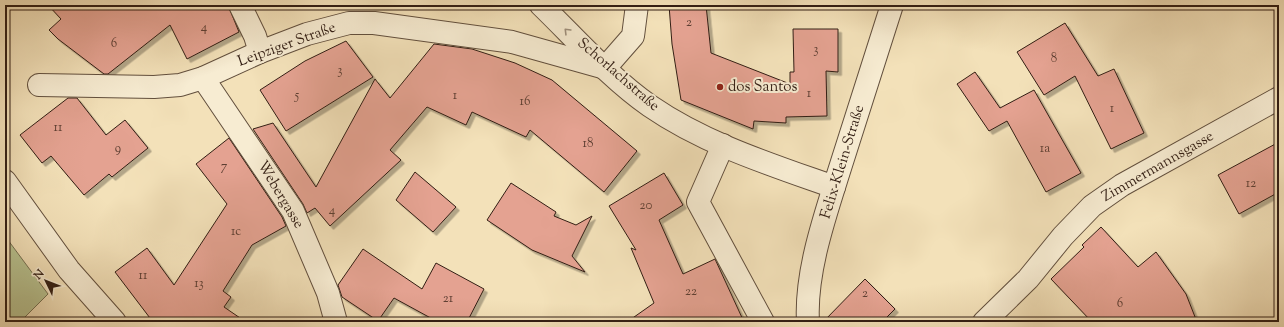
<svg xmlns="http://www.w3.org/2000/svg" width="1284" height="327" font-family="'Sorts Mill Goudy',serif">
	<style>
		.green { fill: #b8c391; stroke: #757052 }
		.building { fill: #e4a291; stroke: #321e14; filter: url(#shadow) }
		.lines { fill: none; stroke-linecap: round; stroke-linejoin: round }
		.minor-casing { stroke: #624f3d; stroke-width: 24 }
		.minor { stroke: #f7ecd2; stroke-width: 22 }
		.oneway { stroke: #9e8f7c }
		.poi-dot { fill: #8f2418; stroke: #f7ecd2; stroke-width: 1.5 }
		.labels { text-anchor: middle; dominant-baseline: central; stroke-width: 4; stroke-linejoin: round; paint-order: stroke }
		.number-label { font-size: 13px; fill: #5e3f33 }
		.street-label { font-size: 15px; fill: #321e14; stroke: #f7ecd2 }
		.poi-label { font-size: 15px; fill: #321e14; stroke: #f7ecd2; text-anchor: start }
	</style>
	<defs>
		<filter id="shadow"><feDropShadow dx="3.5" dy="3.5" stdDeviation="0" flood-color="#0004"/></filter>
	</defs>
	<rect width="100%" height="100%" fill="#f3e1b9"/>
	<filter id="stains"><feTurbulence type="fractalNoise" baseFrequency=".005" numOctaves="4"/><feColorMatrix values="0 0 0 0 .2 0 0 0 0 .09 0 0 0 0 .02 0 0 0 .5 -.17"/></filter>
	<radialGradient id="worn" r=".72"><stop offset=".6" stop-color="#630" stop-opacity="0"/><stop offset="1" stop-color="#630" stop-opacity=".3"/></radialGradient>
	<path class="green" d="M5,236l43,58 -28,28h-15z"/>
	<g class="building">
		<path d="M48,5h180l11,27 -52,27 -17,-34 -62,49h-4l-46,-35 -9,-9 12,-11z"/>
		<path d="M669,5h37l5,48 79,31v-12h4l-1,-43h45v43l-12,-1 1,45 -41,1v6l-32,-2 -1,8 -72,-29 -9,-56z"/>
		<path d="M1065,23l33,53 16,-7 30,64 -33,16 -36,-73 -31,19 -27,-43z"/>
		<path d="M346,41l27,36 -87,54 -26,-41 45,-29z"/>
		<path d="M434,44l38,5 43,14 37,17 85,71 -33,41 -74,-62 -4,7 -54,-25 -6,13 -39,-18 -37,43 11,10 -71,66 -15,-18 -8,5 -4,-9 -50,-75 20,-6 43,64 59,-108 15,19z"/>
		<path d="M975,72l25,36 34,-18 47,83 -35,19 -39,-71 -18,10 -32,-47z"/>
		<path d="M68,98h9l29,37 19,-15 23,28 -36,29 -3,-3 -25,21 -33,-39 -9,7 -22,-28z"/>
		<path d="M229,138l53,79 4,9 -34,19 -29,46 8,6 -7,10 22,15h-93l-38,-50 32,-24 27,37 53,-81 -31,-40z"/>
		<path d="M1279,142v50l-40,22 -21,-39z"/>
		<path d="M415,172l41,35 -23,25 -37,-32z"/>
		<path d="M664,173l19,32 -24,15 24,54 32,-15 29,63h-117l27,-19 -23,-55 5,2 -27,-44z"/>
		<path d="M511,183l45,29 -2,4 22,9 16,-9 -20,40 13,16 -53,-22 -45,-30z"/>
		<path d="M1101,227l37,40 18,-15 30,42 11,28h-105l-41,-43 33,-32 -2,-2z"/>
		<path d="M363,249l59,40 14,-26 48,26 -17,33h-29l-44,-24 -16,23 -36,-24 -4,-12z"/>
		<path d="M865,279l30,30 -13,13h-59z"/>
	</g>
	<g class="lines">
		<g class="minor-casing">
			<g id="minor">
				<path d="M240,5l15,31 5,16"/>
				<path d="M541,5c35,34 69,73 109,101 55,38 122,59 184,81"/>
				<path d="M605,68l28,-32 4,-31"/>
				<path d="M203,78l90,133 35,82 8,29"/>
				<path d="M39,85l115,2 26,-2 23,-7 57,-26 47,-18 42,-11h25l138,19 93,26"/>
				<path d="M723,145l-25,57 65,120"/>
				<path d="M5,181l64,89 46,52"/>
				<path d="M808,322c-3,-51 18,-109 33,-157 17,-54 34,-107 51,-160"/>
				<path d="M984,322l44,-43 35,-43 29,-30 30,-21 157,-87"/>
			</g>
		</g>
		<use href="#minor" class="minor"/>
	</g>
	<defs><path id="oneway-chevron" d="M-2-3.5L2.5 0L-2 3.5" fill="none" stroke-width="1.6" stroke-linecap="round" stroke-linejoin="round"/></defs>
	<use class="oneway" href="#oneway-chevron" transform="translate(567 31) rotate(-135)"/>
	<circle class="poi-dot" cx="720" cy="87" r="4"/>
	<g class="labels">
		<g class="number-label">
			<text x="689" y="23">2</text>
			<text x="204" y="28">4</text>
			<text x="114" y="44">6</text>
			<text x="816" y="50">3</text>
			<text x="1054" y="59">8</text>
			<text x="340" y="71">3</text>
			<text x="809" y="94">1</text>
			<text x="297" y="96">5</text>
			<text x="455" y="96">1</text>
			<text x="525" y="102">16</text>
			<text x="1112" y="109">1</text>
			<text x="58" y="128">11</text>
			<text x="588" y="144">18</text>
			<text x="118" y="149">9</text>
			<text x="1045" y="149">1a</text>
			<text x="224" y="167">7</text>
			<text x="1251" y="184">12</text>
			<text x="646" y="206">20</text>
			<text x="332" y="211">4</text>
			<text x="236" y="232">1c</text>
			<text x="143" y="276">11</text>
			<text x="199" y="284">13</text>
			<text x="691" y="292">22</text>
			<text x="865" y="294">2</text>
			<text x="448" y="299">21</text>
			<text x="1120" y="304">6</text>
		</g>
		<g class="street-label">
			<text transform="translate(287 45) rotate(-20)">Leipziger Straße</text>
			<text transform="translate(618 75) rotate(41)">Schorlachstraße</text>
			<text transform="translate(843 162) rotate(-73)">Felix-Klein-Straße</text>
			<text transform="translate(1158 167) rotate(-30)">Zimmermannsgasse</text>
			<text transform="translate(280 195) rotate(59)">Webergasse</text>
		</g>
		<g class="poi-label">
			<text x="728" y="87">dos Santos</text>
		</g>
	</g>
	<rect width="1284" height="327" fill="none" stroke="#f3e1b9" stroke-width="20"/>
	<rect x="6" y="6" width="1272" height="315" fill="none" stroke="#321e14" stroke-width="2"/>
	<rect x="10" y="10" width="1264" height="307" fill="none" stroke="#321e14"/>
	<g transform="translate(46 281) rotate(313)" stroke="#f7ecd2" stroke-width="3" paint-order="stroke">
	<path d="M0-3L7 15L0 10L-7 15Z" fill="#321e14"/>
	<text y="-6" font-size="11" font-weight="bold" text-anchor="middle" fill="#321e14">N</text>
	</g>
	<rect width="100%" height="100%" filter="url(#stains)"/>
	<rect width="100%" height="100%" fill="url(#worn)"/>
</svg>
